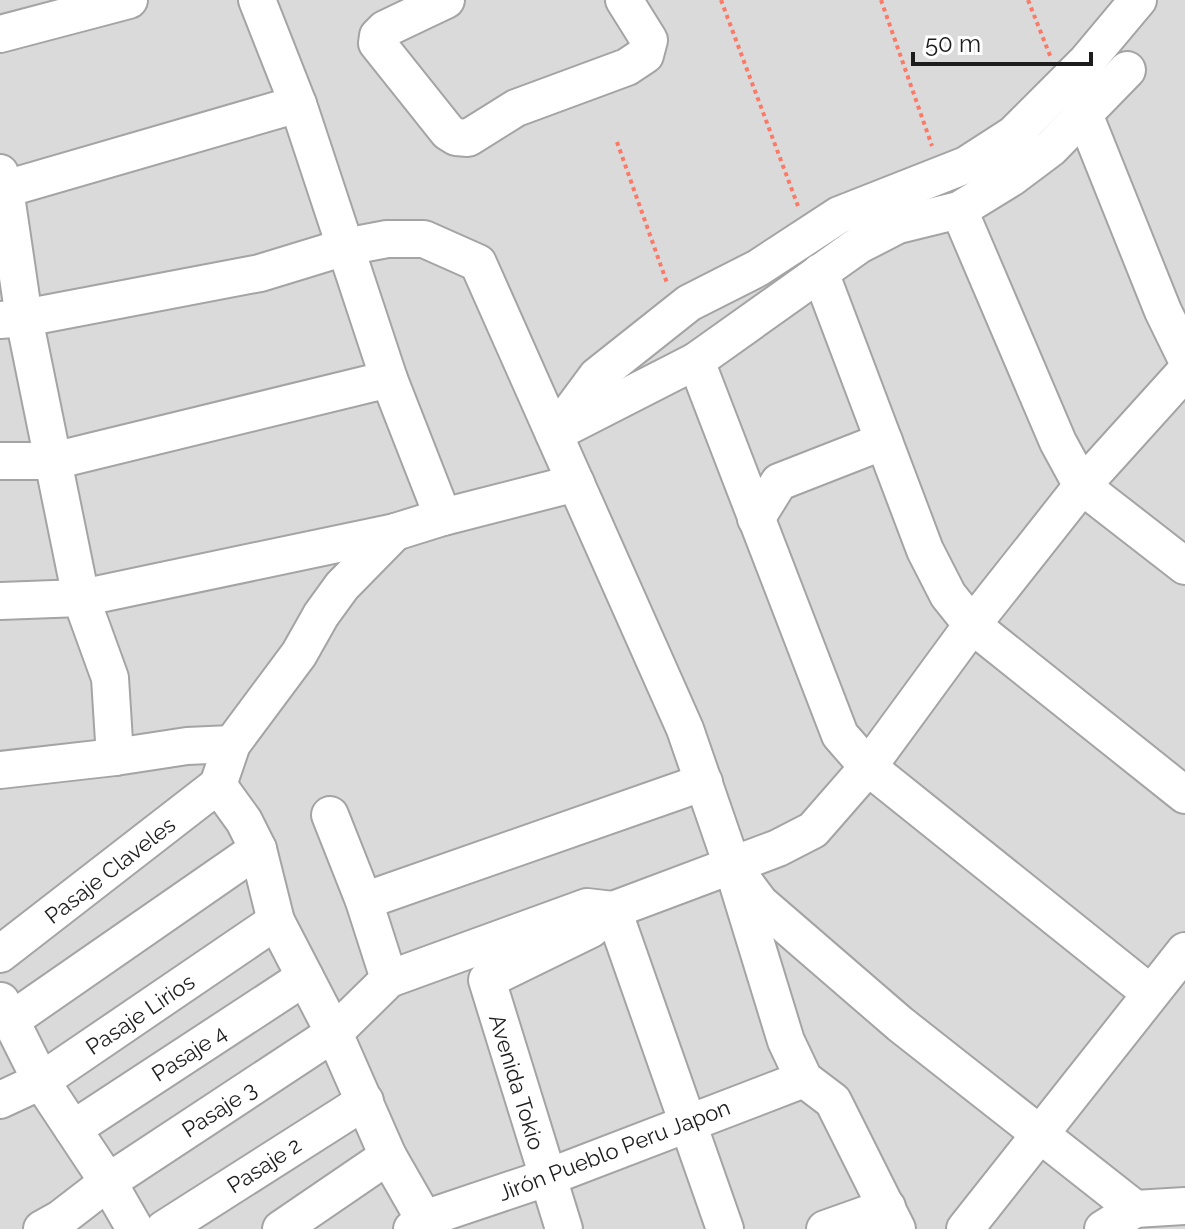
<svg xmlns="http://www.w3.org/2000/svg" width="1185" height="1229" font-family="Raleway,sans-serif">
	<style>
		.residential { fill: #dbdada }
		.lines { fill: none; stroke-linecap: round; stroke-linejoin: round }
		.minor-casing { stroke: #a4a4a4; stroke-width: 40 }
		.path { stroke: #fb7966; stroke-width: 4; stroke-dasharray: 4 4; stroke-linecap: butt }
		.minor { stroke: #fff; stroke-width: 36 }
		.labels { text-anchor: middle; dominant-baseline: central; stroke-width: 7; stroke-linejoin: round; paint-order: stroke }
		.street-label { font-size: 22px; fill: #1d1d1d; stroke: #fff }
	</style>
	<rect width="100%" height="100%" fill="#eeebe2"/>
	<rect class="residential" x="0" y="0" width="1185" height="1229"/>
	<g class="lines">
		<g class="minor-casing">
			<g id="minor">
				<path d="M257,0l41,104 91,275 54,138"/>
				<path d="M446,0l-61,29 -7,7 -1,7 71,89 8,5 12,1 48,-30 111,-41 18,-12 4,-15 -25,-40"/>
				<path d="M0,34l129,-34"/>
				<path d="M1084,114l79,197 22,45"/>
				<path d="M0,173l5,16 19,129 57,280 29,80 5,79"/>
				<path d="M5,189l293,-85"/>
				<path d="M959,210l99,232 24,44 103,80"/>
				<path d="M820,272l105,278 23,45 24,30 213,170"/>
				<path d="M0,320l24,-2 236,-45 85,-26 42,-8h37l54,24 207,466 47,136 54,176 18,38 29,22 64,128"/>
				<path d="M696,361l144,374 28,32 282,226"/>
				<path d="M563,429l133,-68 163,-116 39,-20 61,-15 52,-32 40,-30 76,-78"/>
				<path d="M554,434l43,-58 92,-73 69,-35 81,-53 127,-50 48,-31 72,-72 52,-62"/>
				<path d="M0,461h53l336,-82"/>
				<path d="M756,519l23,-37 105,-41"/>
				<path d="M395,532l-53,54 -21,29 -22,39 -67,90 -14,41 26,36 14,28 18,72 58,112 54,123 36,63"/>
				<path d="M0,601l81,-3 314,-66 48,-15 133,-34"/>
				<path d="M0,770l115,-13 72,-11 45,-2"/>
				<path d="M330,815l34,86 25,78"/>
				<path d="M742,879l18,24 140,121 235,185"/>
				<path d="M364,901l340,-119"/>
				<path d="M0,954l218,-169"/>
				<path d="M1,1001l40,80 67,101 27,47"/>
				<path d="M10,1021l248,-172"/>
				<path d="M0,1100l41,-19 235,-160"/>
				<path d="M73,1129l232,-152"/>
				<path d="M42,1229l18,-10 48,-37 226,-149 55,-54 198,-72 26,3 112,319"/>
				<path d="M164,1229l201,-128"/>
				<path d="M281,1229l107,-73"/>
				<path d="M412,1229l12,-10 122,-41 258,-99"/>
				<path d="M564,1229l-77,-249 104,-51 22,-19 165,-62 35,-18 55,-63 104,-142 110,-139 103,-114"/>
				<path d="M825,1229l62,-22"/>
				<path d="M965,1229l220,-278"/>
				<path d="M1103,1229l32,-20 50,-3"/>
			</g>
		</g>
		<g class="path">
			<path d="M721,0l77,206"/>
			<path d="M881,0l51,146"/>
			<path d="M1028,0l23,58"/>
			<path d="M617,142l50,141"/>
		</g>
		<use href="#minor" class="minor"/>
	</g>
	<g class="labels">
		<g class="street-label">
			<text transform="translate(110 870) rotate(-38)">Pasaje Claveles</text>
			<text transform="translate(140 1014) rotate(-34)">Pasaje Lirios</text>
			<text transform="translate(189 1053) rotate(-33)">Pasaje 4</text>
			<text transform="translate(517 1082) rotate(73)">Avenida Tokio</text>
			<text transform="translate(219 1109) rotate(-33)">Pasaje 3</text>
			<text transform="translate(614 1150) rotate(-21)">Jirón Pueblo Peru Japon</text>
			<text transform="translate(264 1165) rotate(-33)">Pasaje 2</text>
		</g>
	</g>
	<path d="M913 52v12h178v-12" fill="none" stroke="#1d1d1d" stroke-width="4"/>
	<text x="925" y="52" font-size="24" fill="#1d1d1d" stroke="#ffffff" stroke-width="6" paint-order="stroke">50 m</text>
</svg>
